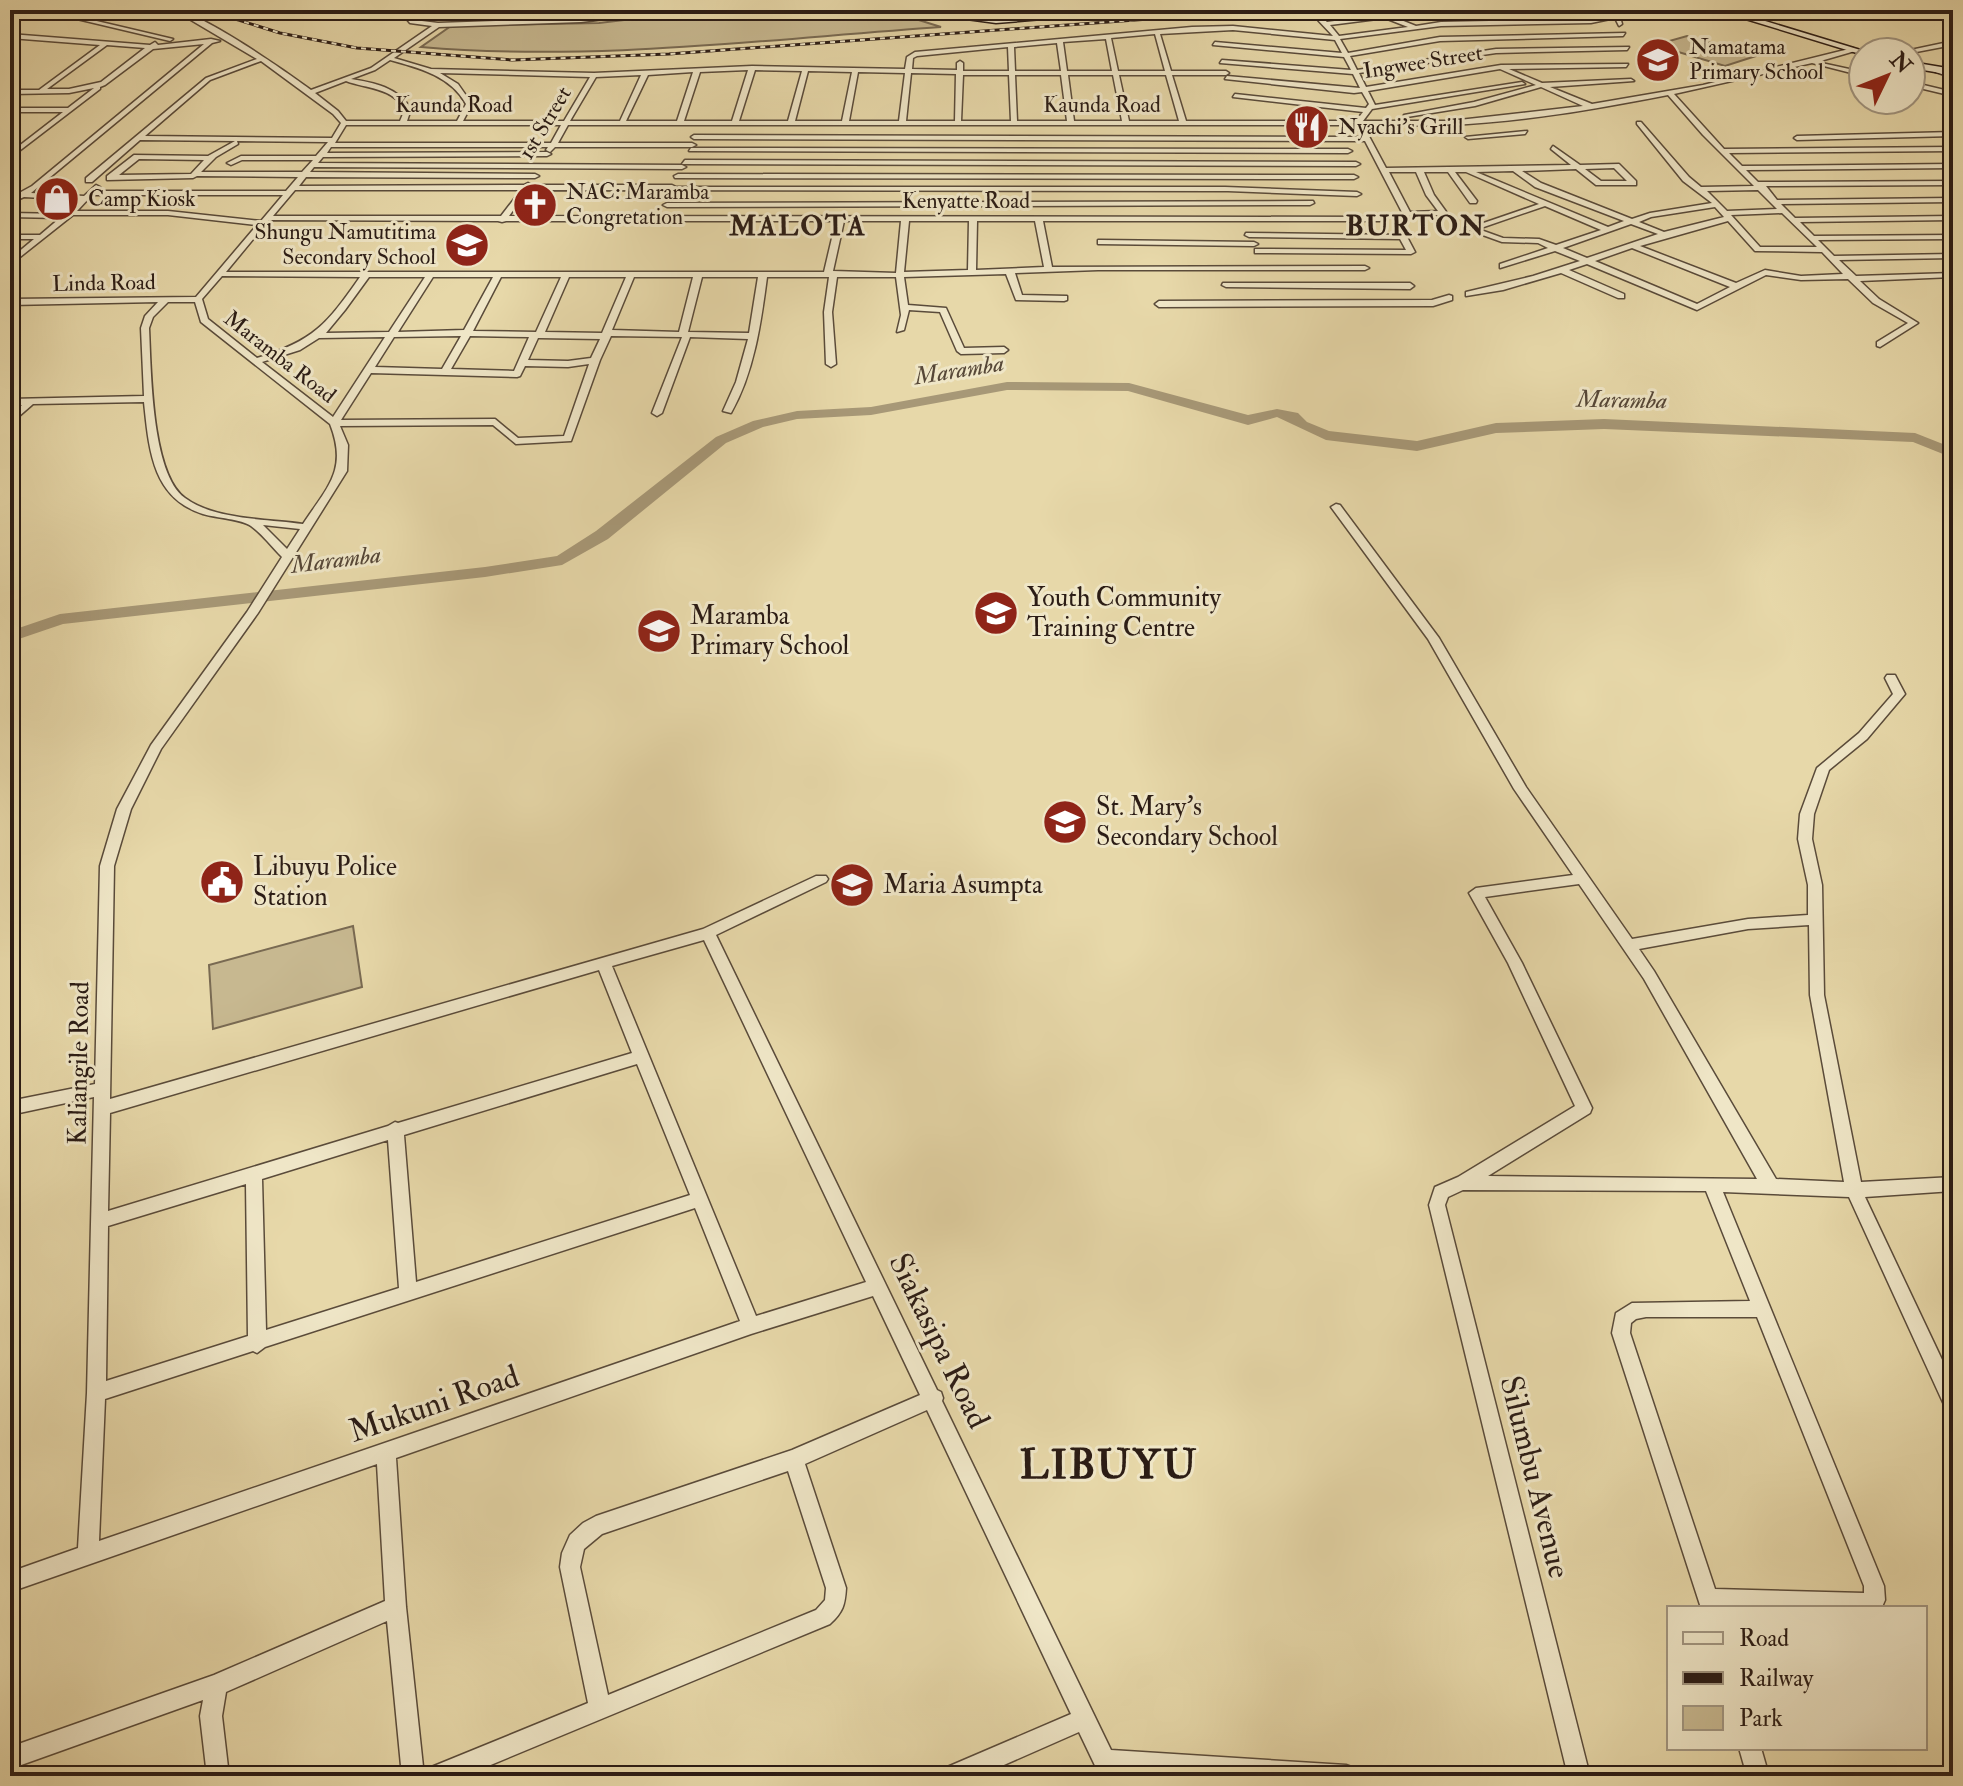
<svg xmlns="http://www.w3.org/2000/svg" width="1963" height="1786" font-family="'IM FELL Double Pica',serif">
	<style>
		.green { fill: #c7b890; stroke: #796a52; stroke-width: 2 }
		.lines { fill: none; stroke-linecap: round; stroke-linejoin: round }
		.river { fill: #a79877; fill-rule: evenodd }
		.street-casing { stroke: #5a4b3a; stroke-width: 3 }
		.secondary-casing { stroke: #2b1c15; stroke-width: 3 }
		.street { fill: #efe6c7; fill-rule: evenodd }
		.secondary { fill: #efe6c7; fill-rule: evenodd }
		.rail-casing { stroke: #2b1c15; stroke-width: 3 }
		.rail { stroke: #efe6c7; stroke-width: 2; stroke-dasharray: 5; stroke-linecap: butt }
		.labels { text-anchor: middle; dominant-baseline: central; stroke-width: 6; stroke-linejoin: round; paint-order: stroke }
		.far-poi-label { font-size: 22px; fill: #2b1c15; stroke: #efe6c7; text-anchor: start }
		.far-street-label { font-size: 22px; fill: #2b1c15; stroke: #efe6c7 }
		.far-water-label { font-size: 24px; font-style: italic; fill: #564737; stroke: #efe6c7 }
		.poi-label { font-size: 26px; fill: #2b1c15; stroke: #efe6c7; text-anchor: start }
		.street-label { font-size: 26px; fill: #2b1c15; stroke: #efe6c7 }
		.far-district-label { font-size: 28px; font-weight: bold; letter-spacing: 2px; fill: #2b1c15; stroke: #efe6c7 }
		.near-street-label { font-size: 32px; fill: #2b1c15; stroke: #efe6c7 }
		.near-district-label { font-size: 40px; font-weight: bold; letter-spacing: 2px; fill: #2b1c15; stroke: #efe6c7 }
	</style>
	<rect width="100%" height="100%" fill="#e7d8a9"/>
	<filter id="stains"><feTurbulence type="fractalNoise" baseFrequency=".0025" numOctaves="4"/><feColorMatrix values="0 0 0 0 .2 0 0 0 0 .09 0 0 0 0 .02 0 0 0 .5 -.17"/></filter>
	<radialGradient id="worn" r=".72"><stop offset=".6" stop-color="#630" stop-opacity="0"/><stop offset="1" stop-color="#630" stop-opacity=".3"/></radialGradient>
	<g class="green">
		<path d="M708,10h179l54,17c-173,12 -347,35 -520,20l30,-21 148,-3z"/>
		<path d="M1687,36l69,20 -31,10 -70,-21z"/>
		<path d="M353,926l9,61 -149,42 -4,-64z"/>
	</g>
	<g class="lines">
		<path class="river" d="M1007,382l122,1 119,32 29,-6 21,4 9,9 22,9 88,10 79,-18 108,-4 311,14 38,15v10l-40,-16 -309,-13 -108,4 -79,18 -91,-11 -49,-23 -29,8 -120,-34 -121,-1 -136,25 -74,4 -34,8 -37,16 -118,96 -46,26 -77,12 -422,47 -53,18v-11l50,-17 425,-47 72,-11 39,-25 120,-94 37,-16 44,-10 74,-4z"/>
		<g class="street-casing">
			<g id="street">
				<path d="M21,10h7l-18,12v-5z"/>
				<path d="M39,10h11l123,29 -3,2z"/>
				<path d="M174,10c24,0 114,63 137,80l60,-22 61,-42 -22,-3 -5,-6 2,-3 -99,-1 -2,-3h110l-5,7 3,3 24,3 143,-5 96,-8 -96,12 -142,5 -45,31 37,11 163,4 158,-7 153,3 2,-12 8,-5 277,-25 41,-1 100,10 -18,-19 2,-3 10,8 59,-8 30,12 25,-4 150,-3 34,-9 110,3 2,3 -111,-2 -6,3 2,7 -3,2 -4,-8 -24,5 -150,3 -101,13 8,14 92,-16 185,-4 -2,3 -183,5 -90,15 7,14 139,-21 133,-2 -2,3 -131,3 -137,20 7,14 135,-22 127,-1 -2,3 -117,2 33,14 89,-4 3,2 -84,6 42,17 111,-19 150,-37 2,3 -38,11 46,10v4l-51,-13 -138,31 50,55 229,-2v4l-224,2 13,13 211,-2v4l-207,2 12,12 195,-1v4l-187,1 11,14 176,-2v4l-172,2 14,14 158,-2v4l-153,2 14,14 139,-1v4l-135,1 16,16 119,-2v4l-114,2 17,16 97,-3v4l-93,4 19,18 39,24 -38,24 -3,-1v-4l31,-19 -35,-20 -25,-24 -47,1 -35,-5 -69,35 -110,-46 -18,6 55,24v4h-6l-57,-25 -58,17 -37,6v-4l67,-16 47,-15 -25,-10 -55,17v-4l48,-16 -10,-5 -36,-1 -36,-13 73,-25 -73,-32h-11l22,29 -1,2h-6l-22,-31h-24l10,23 13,18 -4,2 -39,1 -39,-75 -671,-2 -3,-2 3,-2 668,2 -6,-12h-788l-10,18h134l4,2 -4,2h-137l-5,5 -4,-2 2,-3h-217l-4,6 220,-1 4,2 -4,2 -224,1 -5,6 364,2 4,2 -4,2 -368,-2 -4,5 225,2 4,2 -4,2 -229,-1 -7,9 225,-1 4,-2 4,2h140l4,2h549l132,5 4,2 -4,2 -129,-5 -700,-1 -19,26 871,1 4,2 -4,2h-337l9,46 313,-1 4,2 -4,2h-267l-83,3 7,22 45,1v4l-3,1 -48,-1 -10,-26 -102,3 4,28 38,3 18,40 40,-1 4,3 -4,3 -43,1 -4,-3 -17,-39 -31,-2 -5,20 -7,2 4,-17 -5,-38h-59l-5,35 4,52 -5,3 -5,-3 -2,-52 5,-35h-62c-6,46 -13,96 -36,136l-8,-2 13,-29 12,-43 -58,-2 -28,76 -5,3 -5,-3 30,-76 -71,-1 -11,24 -29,81 -55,3 -23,-19 -153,1 8,19 -1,26 -89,142 -97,136 -30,60 -17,57 -4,233 593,-170 113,-53h10l2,3 -2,3 -110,53 221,455 4,2 2,6 -1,3 169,349 235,15 8,3 3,8h-188l-47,-3 1,3h-23l-21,-44 -100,44h-37l3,-8 126,-54 -144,-304 -122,54 41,124c-1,17 -3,24 -16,36l-366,152h-38l3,-8 159,-65 -28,-136 2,-14 8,-18 13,-12 13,-7 196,-66 128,-55 -47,-99 -122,38 -355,124 10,149 18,169h-22l-15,-155 -161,71 -4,24 7,60h-22l-7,-60 3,-16 -193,69v-22l204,-72 171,-74 -8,-137 -367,128v-20l68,-24 9,-155 7,-296 -84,18v-14l85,-17 5,-218 17,-57 34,-64 96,-133 35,-55c-10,-10 -20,-23 -31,-31 -9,-7 -35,-8 -48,-12 -51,-16 -54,-65 -59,-112l-111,2 -23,20v-8l12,-11h-12v-6l134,-3 -3,-68 4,-12 13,-14 -148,3v-6l186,-2 61,-72 -89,-10h-95l-63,50v-6l24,-20h-24v-4h30l20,-17 -50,-1v-4l55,1 14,-14 -55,-3 -14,6v-5l22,-12 172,-142 -51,5 -48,36 -5,2v2l-90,69v-5l53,-41h-53v-4h58l26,-20 -25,5 -59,1v-4h29l61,-45 -90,-7v-4l140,11 5,-3 3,3 53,-6 9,2 -8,2 -181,150 53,3 12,-11 4,2 -3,4h189l12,-14 -101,-1 -4,2 -86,2v-4l27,-21 74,1 27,-15 -95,-1 -48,42h-6v-4l120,-100 51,-19zM1385,18l23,9 -69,9 -9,-11zM1233,30l102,10 7,13 -127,-11 -2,3 131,12 7,13 -129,-10 -2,3 133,11 7,14 -133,-12 -2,3 129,14 8,-1 7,12 -3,4 -131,-14 -2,3 130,15 -7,9h-170l-14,-46h54l3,-2 -3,-2h-55l-11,-37zM1155,34l10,37h-47l-7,-33zM1106,39l6,32h-45l-4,-29zM1057,43l4,28h-46l-1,-24zM107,45l38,3 -44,34 -32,7h-22zM1008,47l1,24h-46v-8l-3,-2 -3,2v7l-45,-1 1,-11 4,-2zM390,60c29,8 61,16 76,44l-9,17h-50l4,-12c-14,-22 -36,-26 -60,-30l24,-9zM261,61l72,53 8,9 -9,15 -187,-2 65,-56zM1500,69l36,16 -62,17 -70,13 3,2 68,-11 66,-19 42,19 -133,15h-87l9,-12 153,-25 -3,-2 -147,23 -7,-14zM748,70l-16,51h-48l16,-49zM755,70l47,1 -14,50h-49zM808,71l44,1 -10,49h-47zM693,72l-16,49h-51l22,-46zM858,72l47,1 -6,48h-50zM440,73l150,4 -26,44h-101l9,-17 -14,-20zM911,73l45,1 -1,47h-49zM641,75l-21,46h-50l26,-44zM963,75h46l2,46h-50zM1015,75h46l6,46h-50zM1068,75h45l9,46h-48zM1119,75h47l13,46h-50zM346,81c21,8 45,6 59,28l-5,12h-54l-8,-10 -23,-18zM1668,95l35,40 51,51 -53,1 -12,-10 -48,-55h-4v2l46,57 29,22 -62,10 -18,6 -91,-36 -19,-12 54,-2 20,16h40v-4l-17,-17 -39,1 -27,-19 -2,3 20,16 -185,3 -23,-43c28,0 57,1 86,0 73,-3 147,-16 219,-30zM346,125h215l-10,18h-216zM237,141l91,1 -12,14h-75l-14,7 4,2 11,-5h71l-11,12h-101l15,-15 22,-13zM139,159l65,1 -13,14 -72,1zM1614,168l13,13h-26l-16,-12zM1513,171l22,16 89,34 -16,6 -132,-55zM1389,172h27l10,23 12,16 -28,1zM295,190h226l-20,26h-228zM1758,190l19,19 -50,2 -20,-20zM92,195h191l-22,26 -93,-10h-91zM1545,206l56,24 -45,15 -17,-6 -36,-1 -25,-9zM1715,207l9,10 -60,15 -25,-10 12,-5zM1782,213l35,34h-57l-29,-32zM269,220l229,1 4,1 4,-1h330l-12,51h-598zM844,221h57l-5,52 -63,-2zM909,221h60l-1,49 -64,2zM977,221h58l9,46 -68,3zM1728,221l27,30 67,1 21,22 -42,2 -36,-6 -29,13 -96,-37zM1631,224l27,10 -71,24 -24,-10zM1632,248l98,39 -33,17 -102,-43zM222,276l138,1c-33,47 -46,64 -103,81l-49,-39 -6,-20zM369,277h56l-36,55 -63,1 19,-23zM433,277h60l-29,53 -66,2zM501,277h60l-25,55 -63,-1zM569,277h57l-24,56 -57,-1zM634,277h59l-14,55 -67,-2zM702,277h56l-9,56 -61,-1zM168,302h27l6,20 129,102c18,46 -2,62 -27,100 -34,-5 -89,-4 -118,-26 -34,-24 -34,-130 -36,-170l4,-11zM461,336l-19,33 -67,-2 19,-30zM470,336l59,1 -15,34 -63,-2zM385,337l-52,80 -71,-55 38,-12 19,-12zM538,338h1l61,1 -9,19 -23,3 -40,-1zM589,364l-25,72 -46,2 -23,-19 -154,1 30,-47 146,4 3,-1 5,-10 43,1zM263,525l37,4 -13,20zM704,940l162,342 -110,34 -144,-350zM599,970l33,83 -234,70 -3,-1 -7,4 -280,85 2,-98zM637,1064l53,131 -274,87 -12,-147zM388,1140l11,148 -133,42 -4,-151zM246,1184l2,152 -142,45 2,-155zM695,1208l45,113 -641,220 6,-142 148,-48 4,2 8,-6zM788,1471l38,117 -1,12 -9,10 -208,85 -28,-128 4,-18 18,-15z"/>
				<path d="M1953,41v4l-42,8 -10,-1z"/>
				<path d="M1933,69l20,5v4l-20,-7z"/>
				<path d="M1911,82l42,10v4l-42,-10z"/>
				<path d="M1527,131l-2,3 -57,5 -3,-2z"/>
				<path d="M1953,132v4l-156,4 -3,-2 3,-2z"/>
				<path d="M691,148l657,1 4,2 -4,2 -659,-2z"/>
				<path d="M685,160l671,2 4,2 -4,2 -674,-2z"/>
				<path d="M678,174l676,1 4,2 -4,2 -679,-1 -1,-2z"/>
				<path d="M1313,201l1,2 -4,2 -643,2 -4,-2 4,-2z"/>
				<path d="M1246,233l157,2h3l9,17 -4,2 -153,-1h-3v-4l151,1 -6,-11 -151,-2 -4,-2z"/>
				<path d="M1101,240l153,2 4,2 -4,2 -156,-2v-4z"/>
				<path d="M1223,283h187l4,3 -4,3 -184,-2 -4,-2z"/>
				<path d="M1449,295l3,1v4l-19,6 -274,1 -4,-3 4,-3 273,-1z"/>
				<path d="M1336,504l4,1 99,133 87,149 106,152 116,-20 60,-4v-30l-10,-46 2,-25 17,-46 42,-35 34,-39 -8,-16 2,-3h8l10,19 -38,45 -38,31 -15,44 -2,25 10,46 2,110 37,187 92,-5v14l-88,6 88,186v29l-7,-3 -97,-212 -126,-5 161,394 1,14 -3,7 -181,1 -89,-275 4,-20 16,-10 118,-2 -44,-110 -243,-1 -15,7 -3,8 145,571h-22l-139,-571 6,-18 23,-10 117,-71 -67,-143 -39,-70 7,-5 97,-13 -59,-86 -86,-150 -97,-132zM1579,884l65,95 113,200 -269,-3 102,-63 2,-5 -70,-145 -37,-66zM1809,925l1,70 34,187 -68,-3 -122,-208 -15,-22 109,-20zM1646,1317h111l107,269v7l-149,-4 -85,-256 1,-10 5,-4z"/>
				<path d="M1739,1748h22l8,28h-22z"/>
			</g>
		</g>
		<g class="secondary-casing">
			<g id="secondary">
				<path d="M900,10l96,7 153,-7 -153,13z"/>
				<path d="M1716,10h13l138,42 -7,2z"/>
				<path d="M1911,62l42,7v6l-42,-7z"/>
			</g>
		</g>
		<use href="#street" class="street"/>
		<use href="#secondary" class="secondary"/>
		<g class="rail-casing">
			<g id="rail">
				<path d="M206,10l74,23 77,15 155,12 157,-6 603,-44"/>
				<path d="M1757,10l196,5"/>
			</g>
		</g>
		<use href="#rail" class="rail"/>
	</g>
	<defs>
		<g id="school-disc" transform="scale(2.3)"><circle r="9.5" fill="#8f2418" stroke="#efe6c7"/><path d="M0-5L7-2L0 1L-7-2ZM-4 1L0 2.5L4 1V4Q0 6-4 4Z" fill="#fff"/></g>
		<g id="restaurant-disc" transform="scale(2.3)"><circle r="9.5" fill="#8f2418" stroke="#efe6c7"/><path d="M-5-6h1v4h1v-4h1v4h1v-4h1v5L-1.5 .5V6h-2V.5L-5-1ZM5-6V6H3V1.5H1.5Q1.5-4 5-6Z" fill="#fff"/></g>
		<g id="shop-disc" transform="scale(2.3)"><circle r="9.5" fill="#8f2418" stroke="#efe6c7"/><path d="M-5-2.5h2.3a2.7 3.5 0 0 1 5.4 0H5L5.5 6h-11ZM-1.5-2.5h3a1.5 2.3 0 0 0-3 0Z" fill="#fff"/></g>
		<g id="church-disc" transform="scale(2.3)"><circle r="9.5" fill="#8f2418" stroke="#efe6c7"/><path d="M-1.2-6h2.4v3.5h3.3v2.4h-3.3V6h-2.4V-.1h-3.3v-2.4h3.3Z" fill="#fff"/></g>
		<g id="civic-disc" transform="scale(2.3)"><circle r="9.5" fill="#8f2418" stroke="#efe6c7"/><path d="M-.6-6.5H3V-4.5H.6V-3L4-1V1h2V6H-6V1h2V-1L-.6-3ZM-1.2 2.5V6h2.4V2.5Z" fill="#fff"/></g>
	</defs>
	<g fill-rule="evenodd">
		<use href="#school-disc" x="1658" y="60"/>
		<use href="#restaurant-disc" x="1307" y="127"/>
		<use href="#shop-disc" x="57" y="199"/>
		<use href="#church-disc" x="535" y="205"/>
		<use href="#school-disc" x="467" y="245"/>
		<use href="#school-disc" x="996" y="613"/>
		<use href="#school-disc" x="659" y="631"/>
		<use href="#school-disc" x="1065" y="822"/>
		<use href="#civic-disc" x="222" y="882"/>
		<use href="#school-disc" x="852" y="885"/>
	</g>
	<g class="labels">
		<g class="far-poi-label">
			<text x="1689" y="47">Namatama<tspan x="1689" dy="25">Primary School</tspan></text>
			<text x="1338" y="127">Nyachi's Grill</text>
			<text x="566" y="192">NAC: Maramba<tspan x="566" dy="25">Congretation</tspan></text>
			<text x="88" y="199">Camp Kiosk</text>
			<text x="436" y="232" text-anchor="end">Shungu Namutitima<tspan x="436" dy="25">Secondary School</tspan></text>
		</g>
		<g class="far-street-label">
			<text transform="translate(1423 62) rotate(-9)">Ingwee Street</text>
			<text x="454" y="105">Kaunda Road</text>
			<text x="1102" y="105">Kaunda Road</text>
			<text transform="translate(545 123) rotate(-59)">1st Street</text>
			<text x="966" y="201">Kenyatte Road</text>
			<text transform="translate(104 283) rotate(-1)">Linda Road</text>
			<text transform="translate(280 357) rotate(38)">Maramba Road</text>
		</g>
		<g class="far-water-label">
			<text transform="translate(959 370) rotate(-9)">Maramba</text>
			<text transform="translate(1622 400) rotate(1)">Maramba</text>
			<text transform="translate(336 560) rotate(-7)">Maramba</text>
		</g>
		<g class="poi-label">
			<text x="1027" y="598">Youth Community<tspan x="1027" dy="30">Training Centre</tspan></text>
			<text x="690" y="616">Maramba<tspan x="690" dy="30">Primary School</tspan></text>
			<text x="1096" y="807">St. Mary's<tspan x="1096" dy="30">Secondary School</tspan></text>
			<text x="253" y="867">Libuyu Police<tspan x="253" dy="30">Station</tspan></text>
			<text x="883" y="885">Maria Asumpta</text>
		</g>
		<g class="street-label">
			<text transform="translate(79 1063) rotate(-89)">Kaliangile Road</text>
		</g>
		<g class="far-district-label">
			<text x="798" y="226">MALOTA</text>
			<text x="1416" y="226">BURTON</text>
		</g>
		<g class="near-street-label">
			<text transform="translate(939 1341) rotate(64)">Siakasipa Road</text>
			<text transform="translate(434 1404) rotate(-19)">Mukuni Road</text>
			<text transform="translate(1535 1477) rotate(76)">Silumbu Avenue</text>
		</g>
		<g class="near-district-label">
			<text x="1109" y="1465">LIBUYU</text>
		</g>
	</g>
	<rect width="1963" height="1786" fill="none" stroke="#e7d8a9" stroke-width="40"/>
	<rect x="12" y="12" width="1939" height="1762" fill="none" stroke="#2b1c15" stroke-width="4"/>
	<rect x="20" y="20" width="1923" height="1746" fill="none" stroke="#2b1c15" stroke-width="2"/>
	<rect x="1667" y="1606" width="260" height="144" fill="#efe6c7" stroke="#a19580" stroke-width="2"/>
	<rect x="1683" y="1632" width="40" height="12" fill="#efe6c7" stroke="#a19580" stroke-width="2"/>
	<text x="1739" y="1646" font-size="24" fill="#2b1c15">Road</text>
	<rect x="1683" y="1672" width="40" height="12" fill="#2b1c15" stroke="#a19580" stroke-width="2"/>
	<text x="1739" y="1686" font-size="24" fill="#2b1c15">Railway</text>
	<rect x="1683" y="1706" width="40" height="24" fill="#c7b890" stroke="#a19580" stroke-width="2"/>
	<text x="1739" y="1726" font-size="24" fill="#2b1c15">Park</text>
	<g transform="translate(1887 76) rotate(47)"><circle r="38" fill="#efe6c7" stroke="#a19580" stroke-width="2"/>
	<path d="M0-6L14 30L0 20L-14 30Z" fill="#8f2418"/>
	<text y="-12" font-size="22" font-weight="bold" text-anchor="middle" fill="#2b1c15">N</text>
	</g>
	<rect width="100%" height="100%" filter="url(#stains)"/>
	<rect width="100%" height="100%" fill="url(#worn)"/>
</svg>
